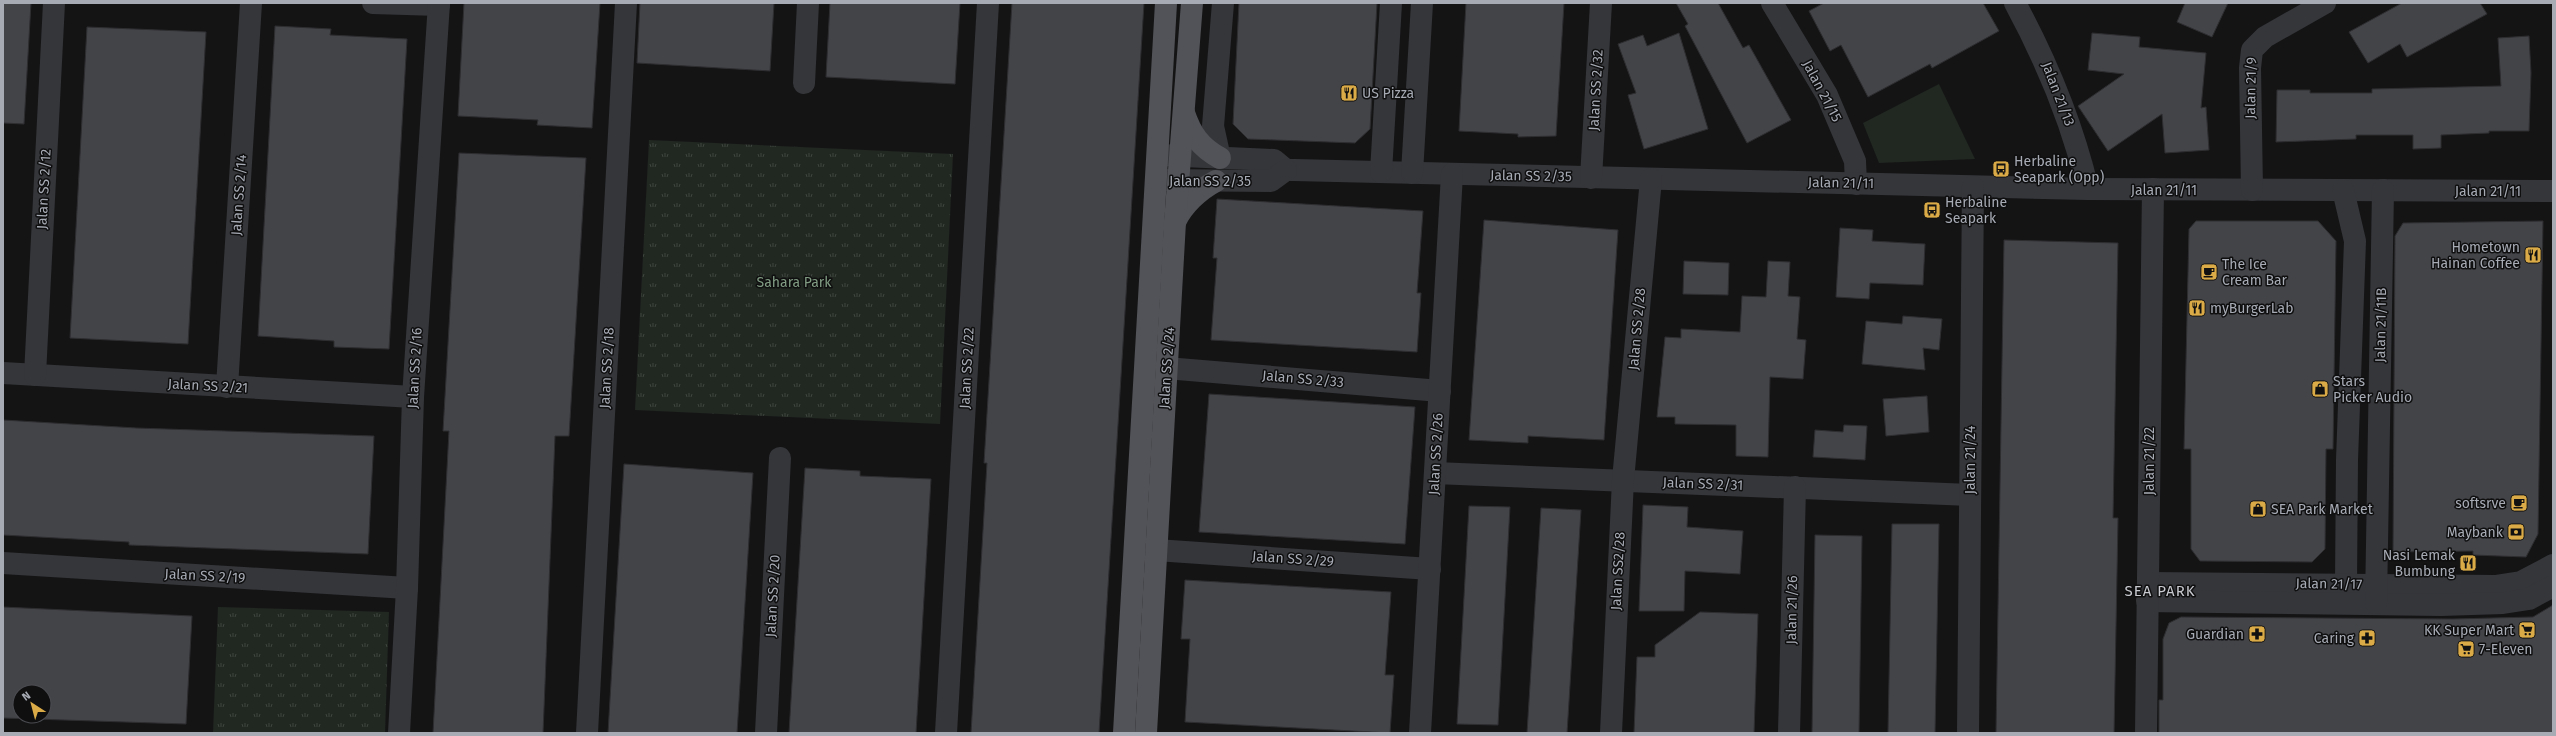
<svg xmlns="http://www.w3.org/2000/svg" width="2556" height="736" font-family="'Fira Sans',sans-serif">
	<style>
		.green { fill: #212721 }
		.park { fill: url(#park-tufts) }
		.building { fill: #434448; stroke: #2e2e31; fill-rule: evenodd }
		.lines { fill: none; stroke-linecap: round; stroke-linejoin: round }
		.minor { stroke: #35363a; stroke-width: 22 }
		.major { stroke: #525358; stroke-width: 22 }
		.labels { text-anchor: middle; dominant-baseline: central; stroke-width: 3; stroke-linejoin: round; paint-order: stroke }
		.street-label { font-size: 14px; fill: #a7abb4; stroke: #0f0f10 }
		.poi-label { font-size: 14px; fill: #a7abb4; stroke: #0f0f10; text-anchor: start }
		.park-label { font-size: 14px; fill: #819c83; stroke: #0f0f10 }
		.neighbourhood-label { font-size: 15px; letter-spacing: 1px; fill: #c8cad0; stroke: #0f0f10 }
	</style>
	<defs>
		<pattern id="park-tufts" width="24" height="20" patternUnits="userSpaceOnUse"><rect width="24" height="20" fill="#212721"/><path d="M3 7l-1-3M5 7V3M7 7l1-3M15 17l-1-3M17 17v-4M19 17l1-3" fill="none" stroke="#3e443f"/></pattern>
	</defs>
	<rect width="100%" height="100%" fill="#141415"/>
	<path class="green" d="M1939,84l36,75 -96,4 -16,-40z"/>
	<g class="park">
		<path d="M649,140l304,14 -13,270 -305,-14z"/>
		<path d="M218,607l171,5 -4,121h-172z"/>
	</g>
	<g class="building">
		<path d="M3,3h28l-7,121 -21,-1z"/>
		<path d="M464,3h136l-8,125 -55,-3 1,-5 -80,-4z"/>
		<path d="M640,3h134l-4,68 -133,-8z"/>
		<path d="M830,3h130l-5,81 -129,-7z"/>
		<path d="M1012,3h132l-45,730h-128l16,-270h-3z"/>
		<path d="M1239,3h138l-7,126 -15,14 -107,-4 -15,-15z"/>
		<path d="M1466,3h98l-8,133 -38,1v-3l-59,-3z"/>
		<path d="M1676,3h42l25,45 6,-3 42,75 -44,23 -62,-117 3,-2z"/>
		<path d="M1824,3h159l16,28 -67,37 -2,-4 -62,33 -27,-52 -11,6 -21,-40z"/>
		<path d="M2185,3h43l-16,34 -35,-15z"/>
		<path d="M2402,3h78l7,11 -80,43 -7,-13 -32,19 -19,-31z"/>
		<path d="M275,26l56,3 -1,6 77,4 -18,310 -55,-2v-6l-76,-5z"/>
		<path d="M87,27l119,5 -18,312 -118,-6z"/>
		<path d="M1679,33l29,96 -64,20 -16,-54 8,-2 -18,-49 25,-9 4,11z"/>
		<path d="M2092,33l48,4 -1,10 67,6 -5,55 5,-1 3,43 -44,3 -3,-39 -54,37 -30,-45 46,-32 -36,-4z"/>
		<path d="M2529,36l2,37 -2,58h-40v2l-48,2v13l-28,1v-14h-57v4l-80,3 1,-52h33v3h62v-4l129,-3 -3,-48z"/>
		<path d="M459,153l127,5 -17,278h-14l-12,297h-110l16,-302h-6z"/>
		<path d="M1217,199l206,12 -6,82h4l-4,59 -206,-12 6,-82h-4z"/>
		<path d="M1484,220l134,10 -14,210 -76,-4v7l-59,-3z"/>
		<path d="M2196,221h122l18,20 -3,208h-7l-1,100 -13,13 -112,-1 -9,-12v-100h-7l5,-220z"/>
		<path d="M2543,221l-5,313 -12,23 -53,-2v-4l-80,1 2,-316 8,-13z"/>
		<path d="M1840,228l33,2 -1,11 53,3 -2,41 -53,-2 -1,16 -33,-2z"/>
		<path d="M2004,240l114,3 -5,275h5l-4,215h-118z"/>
		<path d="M1684,261l45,2 -1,32 -45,-1z"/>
		<path d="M1768,261l22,1 -2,34 12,1 -3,42 9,1 -3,39 -33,-2 -2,80 -32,-1v-31l-61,-1v-7h-18l8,-80 16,1v-9l59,3 2,-36 24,1z"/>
		<path d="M1903,316l39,3 -3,31 -16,-2 2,22 -63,-6 4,-43 36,3z"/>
		<path d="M1209,394l206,13 -10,137 -206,-12z"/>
		<path d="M1927,396l2,36 -43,4 -3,-37z"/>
		<path d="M3,420l133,8 238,8 -6,118 -239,-9v-3l-126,-7z"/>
		<path d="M1844,425l23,1 -2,34 -52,-3 2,-27 28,2z"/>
		<path d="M624,464l129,9 -16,260h-129z"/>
		<path d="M805,468l55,3v5l71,3 -15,254h-127z"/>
		<path d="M1643,505l45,2 -1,20 56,4 -3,43 -55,-3 -1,40h-45z"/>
		<path d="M1469,506l41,1 -12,218 -41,-1z"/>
		<path d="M1541,508l40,2 -14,223h-40z"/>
		<path d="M1892,524h47l-4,209h-47z"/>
		<path d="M1815,535l47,1 -3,197h-47z"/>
		<path d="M1185,580l206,12 -6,83h9l-4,58 -205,-11 5,-83h-9z"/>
		<path d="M2553,605v128h-394v-33h4v-61l6,-16 12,-6 272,2 80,-2z"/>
		<path d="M3,607l189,9 -6,108 -183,-6zM20,692h24v24h-24z"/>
		<path d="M1700,612l58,2 -4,119h-120l3,-76h18v-12z"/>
	</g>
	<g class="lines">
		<g class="minor">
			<path d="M373,3l66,2"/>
			<path d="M1772,3l55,92 28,66 1,23"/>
			<path d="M2015,3c33,61 57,119 73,186"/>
			<path d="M804,83l4,-80"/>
			<path d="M1161,155l113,5 12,10h8l794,19 465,2"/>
			<path d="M1220,158l-7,-32 10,-123"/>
			<path d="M1381,172l10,-169"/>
			<path d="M1412,173l10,-170"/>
			<path d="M1591,178l10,-175"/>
			<path d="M1159,180l112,1 15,-11"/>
			<path d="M2252,190l-2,-122 2,-18 13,-13 60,-34"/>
			<path d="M2343,190l12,51 -8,219 -1,124"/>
			<path d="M1166,368l274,23"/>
			<path d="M3,373l410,24"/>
			<path d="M35,375l19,-372"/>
			<path d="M227,387l24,-384"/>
			<path d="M1435,473l535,22"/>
			<path d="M1156,550l274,19"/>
			<path d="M3,563l404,25"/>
			<path d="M2148,583l347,3 26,-4 32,-17"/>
			<path d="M2147,601l294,4 62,-2 26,-4 24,-13"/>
			<path d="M2376,603l7,-413"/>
			<path d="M399,733l8,-145 6,-191 26,-394"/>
			<path d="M587,733l39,-730"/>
			<path d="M766,733l14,-275"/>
			<path d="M946,733l42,-730"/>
			<path d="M1420,733l32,-559"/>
			<path d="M1611,733l12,-253 28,-301"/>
			<path d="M1789,733l6,-246"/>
			<path d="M1968,733l5,-546"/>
			<path d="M2146,733l7,-544"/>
		</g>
		<g class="major">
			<path d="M1184,113c7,21 16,34 36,45"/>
			<path d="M1175,222c8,-17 24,-32 41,-41"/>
			<path d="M1124,733l42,-730"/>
			<path d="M1146,733l29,-511 17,-219"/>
		</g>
	</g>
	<defs>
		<g id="restaurant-square" transform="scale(0.9)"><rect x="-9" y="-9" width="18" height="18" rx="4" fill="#daab47" stroke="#0f0f10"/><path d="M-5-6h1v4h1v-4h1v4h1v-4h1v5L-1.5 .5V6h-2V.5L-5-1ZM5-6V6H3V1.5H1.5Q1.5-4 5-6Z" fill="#111"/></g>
		<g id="bus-square" transform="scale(0.9)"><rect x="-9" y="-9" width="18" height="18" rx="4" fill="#daab47" stroke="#0f0f10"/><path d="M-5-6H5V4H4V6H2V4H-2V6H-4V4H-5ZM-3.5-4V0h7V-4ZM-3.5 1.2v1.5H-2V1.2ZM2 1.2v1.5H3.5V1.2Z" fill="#111"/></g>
		<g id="cafe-square" transform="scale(0.9)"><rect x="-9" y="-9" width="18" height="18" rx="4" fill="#daab47" stroke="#0f0f10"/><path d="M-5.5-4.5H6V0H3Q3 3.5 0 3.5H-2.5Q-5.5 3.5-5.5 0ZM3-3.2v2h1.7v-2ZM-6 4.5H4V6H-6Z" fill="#111"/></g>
		<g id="shop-square" transform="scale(0.9)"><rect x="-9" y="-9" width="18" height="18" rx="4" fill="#daab47" stroke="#0f0f10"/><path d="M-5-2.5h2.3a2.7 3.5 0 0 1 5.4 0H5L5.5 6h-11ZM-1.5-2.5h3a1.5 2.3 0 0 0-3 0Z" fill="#111"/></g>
		<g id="bank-square" transform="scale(0.9)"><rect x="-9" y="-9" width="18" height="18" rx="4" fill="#daab47" stroke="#0f0f10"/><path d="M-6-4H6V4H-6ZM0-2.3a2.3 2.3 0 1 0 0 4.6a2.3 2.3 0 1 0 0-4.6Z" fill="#111"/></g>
		<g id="supermarket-square" transform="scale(0.9)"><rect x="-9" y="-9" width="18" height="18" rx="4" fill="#daab47" stroke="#0f0f10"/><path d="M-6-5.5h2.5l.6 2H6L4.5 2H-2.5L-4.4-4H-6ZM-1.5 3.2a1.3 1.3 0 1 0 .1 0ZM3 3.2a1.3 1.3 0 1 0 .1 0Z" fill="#111"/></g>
		<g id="pharmacy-square" transform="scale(0.9)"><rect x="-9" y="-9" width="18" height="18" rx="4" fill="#daab47" stroke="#0f0f10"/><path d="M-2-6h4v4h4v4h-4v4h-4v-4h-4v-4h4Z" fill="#111"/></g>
	</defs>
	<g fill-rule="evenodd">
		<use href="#restaurant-square" x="1349" y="93"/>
		<use href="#bus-square" x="2001" y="169"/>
		<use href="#bus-square" x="1932" y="210"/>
		<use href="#restaurant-square" x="2533" y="255"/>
		<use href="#cafe-square" x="2209" y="272"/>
		<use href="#restaurant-square" x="2197" y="308"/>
		<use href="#shop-square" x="2320" y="389"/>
		<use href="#cafe-square" x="2519" y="503"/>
		<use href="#shop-square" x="2258" y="509"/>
		<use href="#bank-square" x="2516" y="532"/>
		<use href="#restaurant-square" x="2468" y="563"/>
		<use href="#supermarket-square" x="2527" y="630"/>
		<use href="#pharmacy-square" x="2257" y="634"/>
		<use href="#pharmacy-square" x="2367" y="638"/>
		<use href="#supermarket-square" x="2466" y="649"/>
	</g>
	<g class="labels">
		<g class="street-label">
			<text transform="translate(2251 88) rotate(-89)">Jalan 21/9</text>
			<text transform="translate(1596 90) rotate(-87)">Jalan SS 2/32</text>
			<text transform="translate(1822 91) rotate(62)">Jalan 21/15</text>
			<text transform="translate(2058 94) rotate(69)">Jalan 21/13</text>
			<text transform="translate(1531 176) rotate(1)">Jalan SS 2/35</text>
			<text x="1210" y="181">Jalan SS 2/35</text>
			<text transform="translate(1841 183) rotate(1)">Jalan 21/11</text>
			<text transform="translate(44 189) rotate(-87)">Jalan SS 2/12</text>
			<text x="2164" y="190">Jalan 21/11</text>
			<text x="2488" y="191">Jalan 21/11</text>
			<text transform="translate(239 195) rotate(-86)">Jalan SS 2/14</text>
			<text transform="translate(2381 325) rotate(-89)">Jalan 21/11B</text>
			<text transform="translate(1637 329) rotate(-85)">Jalan SS 2/28</text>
			<text transform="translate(415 368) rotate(-87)">Jalan SS 2/16</text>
			<text transform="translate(607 368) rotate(-87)">Jalan SS 2/18</text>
			<text transform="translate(967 368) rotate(-87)">Jalan SS 2/22</text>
			<text transform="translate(1167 368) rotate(-86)">Jalan SS 2/24</text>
			<text transform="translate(1303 379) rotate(5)">Jalan SS 2/33</text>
			<text transform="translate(208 386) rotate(3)">Jalan SS 2/21</text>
			<text transform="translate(1436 454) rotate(-87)">Jalan SS 2/26</text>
			<text transform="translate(1970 460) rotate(-90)">Jalan 21/24</text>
			<text transform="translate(2149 461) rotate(-90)">Jalan 21/22</text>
			<text transform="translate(1703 484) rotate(2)">Jalan SS 2/31</text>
			<text transform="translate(1293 559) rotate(4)">Jalan SS 2/29</text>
			<text transform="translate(1618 571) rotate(-87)">Jalan SS2/28</text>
			<text transform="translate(205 576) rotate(3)">Jalan SS 2/19</text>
			<text transform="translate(2329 584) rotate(1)">Jalan 21/17</text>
			<text transform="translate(773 596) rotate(-87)">Jalan SS 2/20</text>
			<text transform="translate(1792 610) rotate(-89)">Jalan 21/26</text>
		</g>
		<g class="poi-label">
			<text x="1362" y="93">US Pizza</text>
			<text x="2014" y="161">Herbaline<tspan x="2014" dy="16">Seapark (Opp)</tspan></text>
			<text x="1945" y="202">Herbaline<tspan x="1945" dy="16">Seapark</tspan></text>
			<text x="2520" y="247" text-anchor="end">Hometown<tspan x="2520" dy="16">Hainan Coffee</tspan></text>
			<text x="2222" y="264">The Ice<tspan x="2222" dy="16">Cream Bar</tspan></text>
			<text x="2210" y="308">myBurgerLab</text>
			<text x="2333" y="381">Stars<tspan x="2333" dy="16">Picker Audio</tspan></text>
			<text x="2506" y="503" text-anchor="end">softsrve</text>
			<text x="2271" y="509">SEA Park Market</text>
			<text x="2503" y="532" text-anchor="end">Maybank</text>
			<text x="2455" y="555" text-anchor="end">Nasi Lemak<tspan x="2455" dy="16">Bumbung</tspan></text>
			<text x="2514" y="630" text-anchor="end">KK Super Mart</text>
			<text x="2244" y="634" text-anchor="end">Guardian</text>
			<text x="2354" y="638" text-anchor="end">Caring</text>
			<text x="2479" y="649">7-Eleven</text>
		</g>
		<g class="park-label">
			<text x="794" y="282">Sahara Park</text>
		</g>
		<g class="neighbourhood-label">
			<text x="2160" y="591">SEA PARK</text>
		</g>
	</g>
	<rect width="2556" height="736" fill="none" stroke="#a7abb4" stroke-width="8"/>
	<g transform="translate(32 704) rotate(324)"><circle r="19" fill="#0f0f10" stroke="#4c4d52"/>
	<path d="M0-3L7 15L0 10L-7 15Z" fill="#daab47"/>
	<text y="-6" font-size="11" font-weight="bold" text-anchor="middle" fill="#a7abb4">N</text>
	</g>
</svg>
